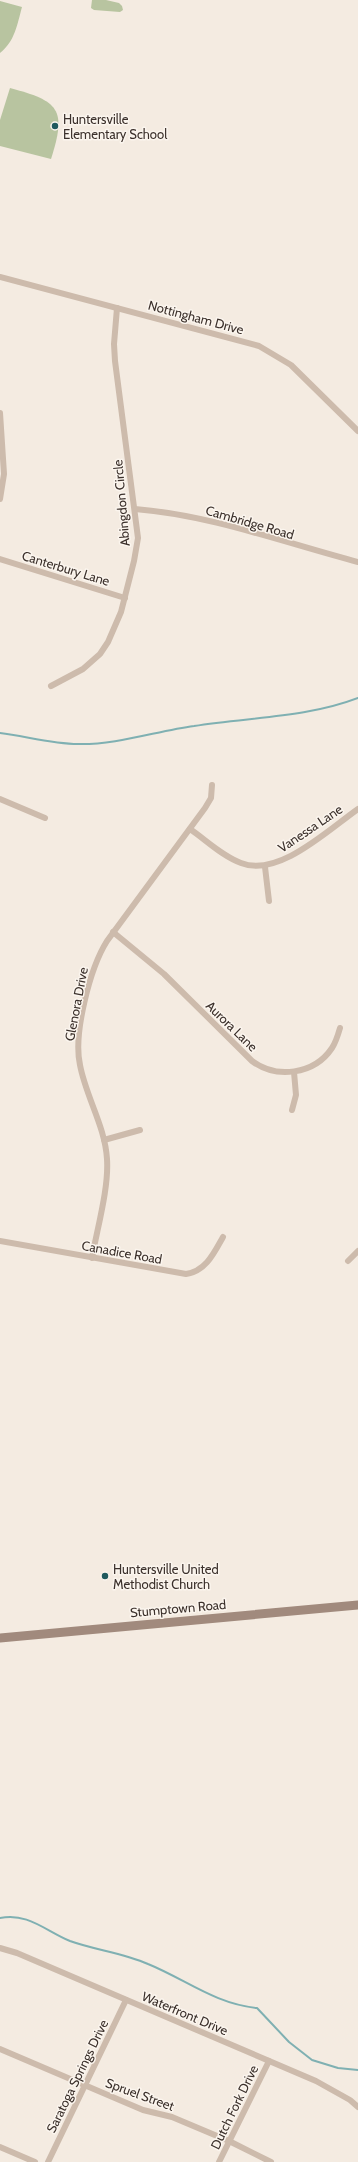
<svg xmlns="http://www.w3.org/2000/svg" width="358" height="2162" font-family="Cabin,sans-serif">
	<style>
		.green { fill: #b8c4a0 }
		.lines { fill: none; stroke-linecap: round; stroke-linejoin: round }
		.stream { stroke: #7fb0b2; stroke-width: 2 }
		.street { stroke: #cdbbac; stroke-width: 6 }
		.secondary { stroke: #a18a7d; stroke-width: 9 }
		.poi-dot { fill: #1f5a5e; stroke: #fbf5ee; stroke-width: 1.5 }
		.labels { text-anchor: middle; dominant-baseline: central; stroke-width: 3; stroke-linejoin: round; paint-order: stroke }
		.poi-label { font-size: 13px; fill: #3b302b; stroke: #fbf5ee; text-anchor: start }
		.street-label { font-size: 13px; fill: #3b302b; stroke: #fbf5ee }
	</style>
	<rect width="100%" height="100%" fill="#f4ebe1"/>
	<g class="green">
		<path d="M92,0h14l13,3 3,3 1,4 -3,2 -26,-2 -3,-2z"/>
		<path d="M0,1l22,6c-5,18 -7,34 -22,46z"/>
		<path d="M10,88c49,13 57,21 41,71l-51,-13v-26z"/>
	</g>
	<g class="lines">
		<g class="stream">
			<path d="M0,733c25,3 52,11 78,11 38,1 79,-13 116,-18 55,-9 112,-8 164,-28"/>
			<path d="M0,1918c27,-6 46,13 70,23 25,9 53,12 78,23 37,15 67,40 109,44l32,34 23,18 26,8 20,2"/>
		</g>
		<g class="street">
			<path d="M0,277l259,69 32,19 67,66"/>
			<path d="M0,413l4,61 -4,25"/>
			<path d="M135,509c76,6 150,34 223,53"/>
			<path d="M0,559l125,39"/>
			<path d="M51,686l32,-17 17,-15 8,-12 13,-30 13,-51 4,-23 -23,-177 -1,-17 3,-36"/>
			<path d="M0,799l45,19"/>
			<path d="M190,829c16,11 32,27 51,34 37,15 87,-33 117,-54"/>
			<path d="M265,867l4,34"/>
			<path d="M113,932l51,42 88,87c24,18 62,14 80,-13 4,-6 6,-13 8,-20"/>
			<path d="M292,1110l4,-15 -2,-23"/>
			<path d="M104,1140l36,-10"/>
			<path d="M0,1241l186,33c20,-3 28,-21 37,-37"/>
			<path d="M92,1258c5,-29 17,-70 15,-99 -2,-33 -21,-62 -27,-94 -7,-31 10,-97 27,-124l98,-133 6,-10 1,-13"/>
			<path d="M348,1261l10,-10"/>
			<path d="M0,1948l17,5 299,128 34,19 8,7"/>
			<path d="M0,2049l143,61 29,7 57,24 42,21"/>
			<path d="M0,2147l35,15"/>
			<path d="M48,2162l78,-162"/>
			<path d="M219,2162l50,-101"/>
		</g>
		<path class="secondary" d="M0,1638l358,-33"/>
	</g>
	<g class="poi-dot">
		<circle cx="55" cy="126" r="4"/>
		<circle cx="105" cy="1576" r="4"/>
	</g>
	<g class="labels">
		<g class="poi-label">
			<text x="63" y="119">Huntersville<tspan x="63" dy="15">Elementary School</tspan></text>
			<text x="113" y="1569">Huntersville United<tspan x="113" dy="15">Methodist Church</tspan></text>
		</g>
		<g class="street-label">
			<text transform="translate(196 317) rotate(15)">Nottingham Drive</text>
			<text transform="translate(121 503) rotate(-95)">Abingdon Circle</text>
			<text transform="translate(250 522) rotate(16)">Cambridge Road</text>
			<text transform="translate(66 568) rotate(17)">Canterbury Lane</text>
			<text transform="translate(310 828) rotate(-34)">Vanessa Lane</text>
			<text transform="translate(76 1004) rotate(-79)">Glenora Drive</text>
			<text transform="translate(232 1026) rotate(44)">Aurora Lane</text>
			<text transform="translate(122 1252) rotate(10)">Canadice Road</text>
			<text transform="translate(178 1608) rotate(-5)">Stumptown Road</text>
			<text transform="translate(185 2013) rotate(23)">Waterfront Drive</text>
			<text transform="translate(77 2076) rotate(-64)">Saratoga Springs Drive</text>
			<text transform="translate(140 2094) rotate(20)">Spruel Street</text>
			<text transform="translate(234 2107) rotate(-64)">Dutch Fork Drive</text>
		</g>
	</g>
</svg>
